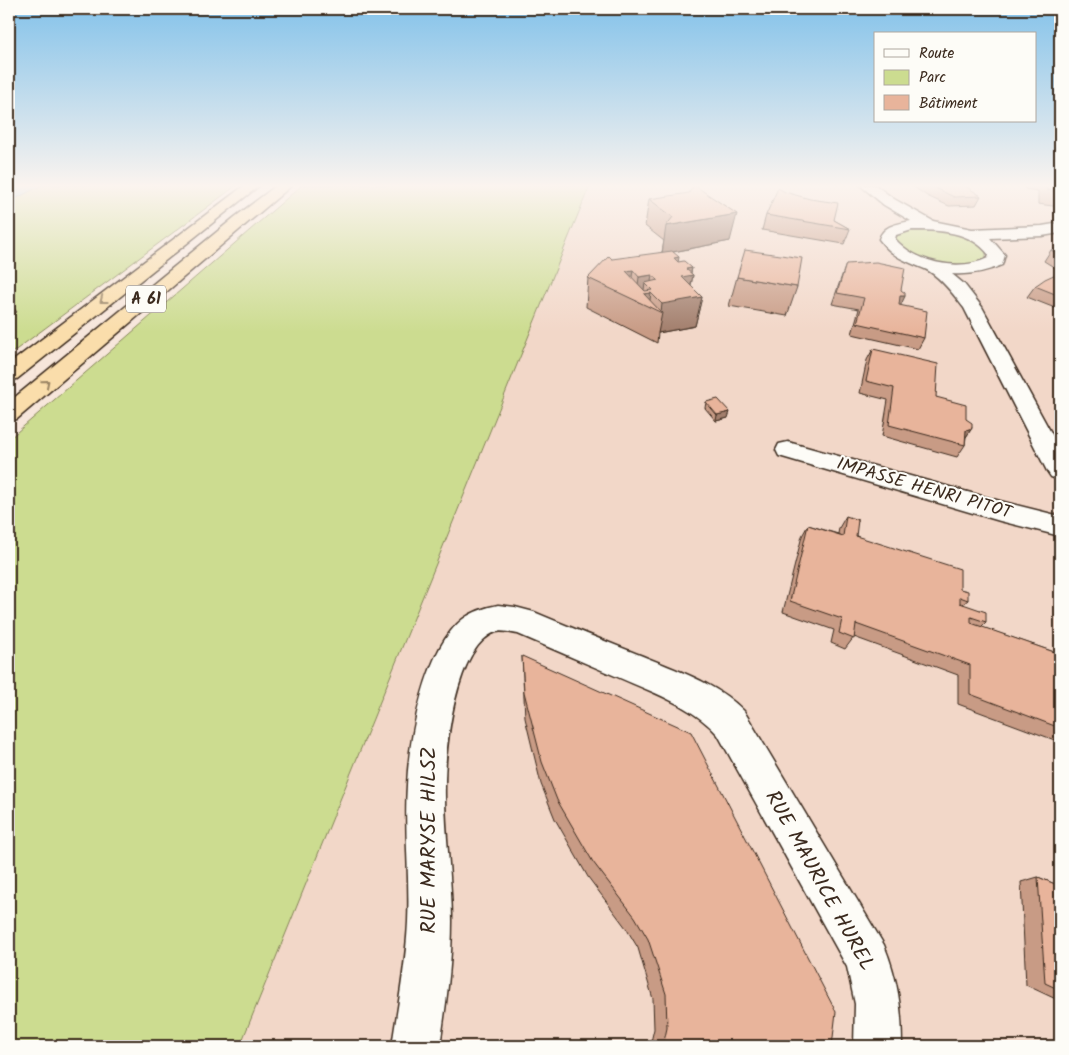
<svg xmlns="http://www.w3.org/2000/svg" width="1069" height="1055" font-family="Kalam,sans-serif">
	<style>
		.built { fill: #f2d7c8 }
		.green { fill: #ccdc90; stroke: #848357 }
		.water { fill: #8dd7ee; stroke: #6c929b }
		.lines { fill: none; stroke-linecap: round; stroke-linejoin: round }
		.minor-casing { stroke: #3b2a1e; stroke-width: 3 }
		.highway-casing { stroke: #3b2a1e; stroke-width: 3 }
		.minor { fill: #fdfcf7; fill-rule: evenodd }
		.highway { fill: #faddab; fill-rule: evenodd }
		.wall { fill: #c89b85; stroke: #3b2a1e }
		.shaded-wall { fill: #a27e6c; stroke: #3b2a1e }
		.building { fill: #e8b49b; stroke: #3b2a1e; fill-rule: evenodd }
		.oneway { stroke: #9a8464 }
		.labels { text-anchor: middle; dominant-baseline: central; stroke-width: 4; stroke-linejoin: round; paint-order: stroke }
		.shield { fill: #fdfcf7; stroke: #75695f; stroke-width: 1 }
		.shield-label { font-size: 16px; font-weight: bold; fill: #3b2a1e }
		.street-label { font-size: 18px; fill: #3b2a1e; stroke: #fdfcf7 }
		.near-street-label { font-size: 21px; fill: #3b2a1e; stroke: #fdfcf7 }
	</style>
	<rect width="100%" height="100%" fill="#f7e6db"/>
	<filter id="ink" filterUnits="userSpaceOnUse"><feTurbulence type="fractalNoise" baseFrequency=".02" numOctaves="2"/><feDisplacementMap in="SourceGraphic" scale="10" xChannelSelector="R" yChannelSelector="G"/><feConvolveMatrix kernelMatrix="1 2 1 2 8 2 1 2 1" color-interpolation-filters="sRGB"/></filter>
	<g filter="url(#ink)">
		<path class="built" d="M590,185h470v861h-820z"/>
		<g class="green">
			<path d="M42,185h195l-228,170v-153z"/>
			<path d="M302,185h288l-350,861h-231v-607z"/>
			<path d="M914,229c29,2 48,3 72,21v6c-10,16 -60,7 -74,-2 -6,-3 -11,-8 -16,-12v-4l4,-5z"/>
		</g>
		<path class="water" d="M11,185h31l-33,17v-16z"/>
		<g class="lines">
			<g class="minor-casing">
				<g id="minor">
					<path d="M860,185h15l19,14 39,22 39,8 70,-3 18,-3v10l-18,3 -52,2 15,17 -3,10c-16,7 -32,10 -50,9l12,10 18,23 78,142v31l-9,-3 -4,-6 -83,-163c-9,-12 -25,-33 -39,-39 -19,-8 -33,-12 -46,-30 5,-14 18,-15 32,-18l-27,-16zM912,230c27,0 59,1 77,25l-1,3c-29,14 -72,5 -93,-19l1,-4z"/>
					<path d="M788,442l212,59 60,15v20l-60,-15 -221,-65 -3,-6 3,-6z"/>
					<path d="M498,605l17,2 19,5c35,15 71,29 106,43 36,15 77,28 104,56l140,234c14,34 18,65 18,101h-48l1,-42 -8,-37 -129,-232c-26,-30 -69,-44 -105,-60 -32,-14 -63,-27 -95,-41 -7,-1 -16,-4 -22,-2 -41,14 -51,117 -51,153 -1,45 7,91 7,136 0,42 -6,84 -12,125h-48c6,-41 14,-82 16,-124 2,-46 -4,-91 -1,-137 2,-46 18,-137 56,-166 9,-7 24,-12 35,-14z"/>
				</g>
			</g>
			<g class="highway-casing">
				<g id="highway">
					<path d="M245,185h15l-243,194 -8,1v-16z"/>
					<path d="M277,185h15l-275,234 -8,2v-19l226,-185z"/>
				</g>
			</g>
			<use href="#minor" class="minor"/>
			<use href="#highway" class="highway"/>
		</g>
		<g class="wall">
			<path d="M911,185h53l17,11 -5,9 -27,1 -22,-10z"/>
			<path d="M1026,185h34v22l-22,-3v-13l-13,-2z"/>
			<path d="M649,199l81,42 -57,11 5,10 14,6 -1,5 2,2 -2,11 11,11 -7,29 -37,7 -1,10 -71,-36 2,-29 74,-26 2,-11 -19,-15z"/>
			<path d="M766,215l68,5 16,9 -6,15 -82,-14z"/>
			<path d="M1051,250h9v21l-16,-10z"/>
			<path d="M846,264l55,26 4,6 -5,9 24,33 -6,11 -66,-15 7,-25 -27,-5z"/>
			<path d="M1060,274v36l-33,-13 8,-11z"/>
			<path d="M737,277l60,10 -10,29 -58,-10z"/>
			<path d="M1060,328v14l-2,-11z"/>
			<path d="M873,349l63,48 30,22 6,9 -6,9 -1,8 -8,12 -75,-21 6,-36 -28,-7 7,-33z"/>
			<path d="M706,402l22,16 -12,3 -11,-13z"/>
			<path d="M846,516l10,20 104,53 8,11 -5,4 23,18 -5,5 79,27v88l-102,-38v-29l-104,-38 -9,12 -14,-6 3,-13 -51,-18 19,-76 6,-11 30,9 1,-6z"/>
			<path d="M522,656l310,390h-182l4,-17 -1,-30 -15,-51 -12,-20 -38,-51 -33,-58 -14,-35 -16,-66z"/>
			<path d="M1038,877l22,9v115l-34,-16 -5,-103z"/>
		</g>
		<g class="shaded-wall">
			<path d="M737,214l-7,27 -68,13 4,-28z"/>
			<path d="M679,257l-5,28v-27z"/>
			<path d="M692,268l-2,8 3,-1 -5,24 14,-2 -7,29 -37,7 4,-20 -1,-1 1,-8 20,-27 4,-8z"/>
			<path d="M633,270l-4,27 -3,-26z"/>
			<path d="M652,275l-2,13 -5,-5 -3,20 -6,-2 3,-24z"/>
			<path d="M651,293l-2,14 -5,-13z"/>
			<path d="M900,296h5l-5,11h-5z"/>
			<path d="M13,307l4,5 -8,6v-8z"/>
			<path d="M730,412l-2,6 -12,3 1,-6z"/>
			<path d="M972,428l-8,12 2,-10z"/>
		</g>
		<g class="building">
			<path d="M694,185l43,29 -71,12 7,-9 -24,-18 40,-6z"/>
			<path d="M929,185h35l17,11 -27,1z"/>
			<path d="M1046,185h14v7l-13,-2z"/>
			<path d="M778,188l7,4 25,7 28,4 -4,17 16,9 -84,-14z"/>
			<path d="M745,250l57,8 -5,29 -60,-10z"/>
			<path d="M1051,250h9v6z"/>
			<path d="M672,251l7,6 -5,1 4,4 6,-1 8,7 -6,1 7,6 -11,2 20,20 -40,7 -11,-11 -7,1 18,19 -74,-35 21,-22 3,3zM633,270l6,7 13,-2 6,5 -13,3 7,7 -7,1 -19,-20z"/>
			<path d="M876,262l29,6 -4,22 4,3v3h-5l-1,9 28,6 -3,27 -67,-15 7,-25 -27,-5 9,-29z"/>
			<path d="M1058,273l2,1v22l-25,-10 10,-7z"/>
			<path d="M873,349l65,15 -2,33 30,8v14l6,4v5l-6,2 -1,15 -76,-20 5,-37 -28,-7z"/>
			<path d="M718,399l12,13 -13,3 -11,-13z"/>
			<path d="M846,516l12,4 -2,16 104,33v20l8,2v9l-8,-3v6l26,9v10l-15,-5v6l89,31v74l-90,-34v-29l-114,-41 -2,15 -15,-6 3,-14 -52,-18 18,-76 35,11z"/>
			<path d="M522,656l169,76 145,280 -4,34h-169l4,-18 -1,-34 -18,-55 -13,-22 -42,-55 -36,-62 -15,-38 -18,-70z"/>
			<path d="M1038,877l22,9v104l-15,-7z"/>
		</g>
		<defs><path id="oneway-chevron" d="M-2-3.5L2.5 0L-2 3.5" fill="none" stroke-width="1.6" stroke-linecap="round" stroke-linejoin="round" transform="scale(1.25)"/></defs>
		<g class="oneway">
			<use href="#oneway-chevron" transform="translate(103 300) rotate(142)"/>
			<use href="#oneway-chevron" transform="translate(46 383) rotate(-40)"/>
		</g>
	</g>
	<linearGradient id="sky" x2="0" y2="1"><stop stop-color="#83c2ea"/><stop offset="0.56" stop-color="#fbf4ef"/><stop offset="1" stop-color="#fbf4ef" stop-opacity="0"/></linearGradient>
	<rect width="1069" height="332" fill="url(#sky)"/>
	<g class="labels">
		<rect class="shield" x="126" y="285.5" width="40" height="27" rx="4"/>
		<g class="shield-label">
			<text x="146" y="299">A 61</text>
		</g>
		<g class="street-label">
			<text transform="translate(924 489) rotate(16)">IMPASSE HENRI PITOT</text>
		</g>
		<g class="near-street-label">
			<text transform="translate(429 840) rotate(-90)">RUE MARYSE HILSZ</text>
			<text transform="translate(819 881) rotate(61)">RUE MAURICE HUREL</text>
		</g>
	</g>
	<rect width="1069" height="1055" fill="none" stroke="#fdfcf7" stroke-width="30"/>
	<rect x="15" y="15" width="1039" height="1025" fill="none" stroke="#3b2a1e" stroke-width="2" filter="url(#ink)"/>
	<rect x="874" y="32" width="162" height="90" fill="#fdfcf7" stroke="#afa8a0"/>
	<rect x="884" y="49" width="25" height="8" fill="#fdfcf7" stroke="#afa8a0"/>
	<text x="919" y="58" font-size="15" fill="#3b2a1e">Route</text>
	<rect x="884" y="70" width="25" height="15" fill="#ccdc90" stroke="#afa8a0"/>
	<text x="919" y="82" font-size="15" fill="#3b2a1e">Parc</text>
	<rect x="884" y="95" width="25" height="15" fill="#e8b49b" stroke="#afa8a0"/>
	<text x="919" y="108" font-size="15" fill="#3b2a1e">Bâtiment</text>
</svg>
